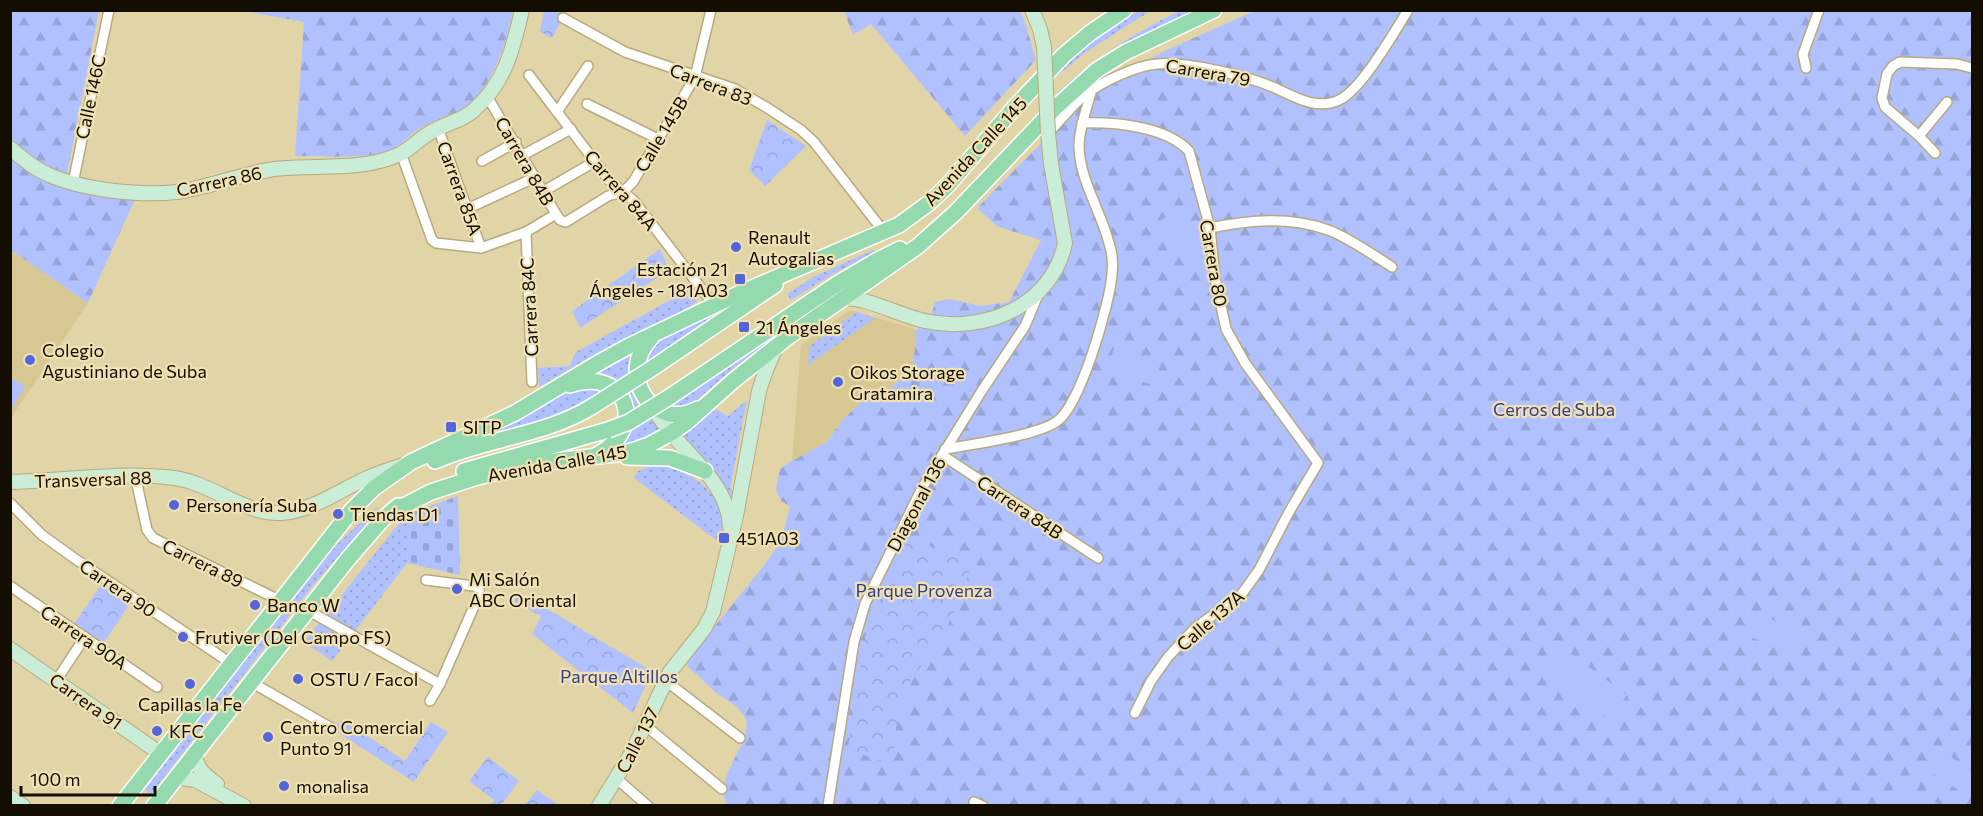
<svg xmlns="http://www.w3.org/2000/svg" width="1983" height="816" font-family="Commissioner,sans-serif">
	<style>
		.built { fill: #d7c793 }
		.grass { fill: url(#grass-dots) }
		.forest { fill: url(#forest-firs) }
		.cemetery { fill: url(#cemetery-stones) }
		.park { fill: url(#park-crowns) }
		.garden { fill: #b1c1ff }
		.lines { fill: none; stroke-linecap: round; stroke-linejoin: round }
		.street-casing { stroke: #b7aa7f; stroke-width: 12 }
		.secondary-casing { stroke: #b7aa7f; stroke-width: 16 }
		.primary-casing { stroke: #fff; stroke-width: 18 }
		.street { stroke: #fff; stroke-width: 9 }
		.secondary { stroke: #caedd7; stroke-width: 14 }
		.primary { stroke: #95daaf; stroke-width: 15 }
		.secondary-bridge-casing { stroke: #b7aa7f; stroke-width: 16; stroke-linecap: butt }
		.primary-bridge-casing { stroke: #fff; stroke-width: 18; stroke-linecap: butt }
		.secondary-bridge { stroke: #caedd7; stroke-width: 14 }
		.primary-bridge { stroke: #95daaf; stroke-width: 15 }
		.poi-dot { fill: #5464da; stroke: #efe1b4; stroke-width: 2 }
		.labels { text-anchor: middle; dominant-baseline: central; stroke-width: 4.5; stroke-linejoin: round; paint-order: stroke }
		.street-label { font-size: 18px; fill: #130e01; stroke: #efe1b4 }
		.poi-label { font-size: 18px; fill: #130e01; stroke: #efe1b4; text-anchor: start }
		.park-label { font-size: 18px; fill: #333e89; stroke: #efe1b4 }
	</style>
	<defs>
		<pattern id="grass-dots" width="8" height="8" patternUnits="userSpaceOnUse" patternTransform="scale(1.5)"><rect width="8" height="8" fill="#b1c1ff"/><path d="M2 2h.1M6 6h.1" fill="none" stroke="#97a5d9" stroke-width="1.8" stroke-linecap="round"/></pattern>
		<pattern id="forest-firs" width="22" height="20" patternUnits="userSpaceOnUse" patternTransform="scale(1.5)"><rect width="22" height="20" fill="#b1c1ff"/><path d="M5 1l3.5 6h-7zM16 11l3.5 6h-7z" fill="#97a5d9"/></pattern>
		<pattern id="cemetery-stones" width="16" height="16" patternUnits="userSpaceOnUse" patternTransform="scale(1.5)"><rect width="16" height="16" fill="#b1c1ff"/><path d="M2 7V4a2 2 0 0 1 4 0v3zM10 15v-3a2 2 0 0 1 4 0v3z" fill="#97a5d9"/></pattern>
		<pattern id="park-crowns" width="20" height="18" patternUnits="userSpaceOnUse" patternTransform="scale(1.5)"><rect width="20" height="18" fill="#b1c1ff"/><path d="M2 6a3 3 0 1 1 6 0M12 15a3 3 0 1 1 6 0" fill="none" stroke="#97a5d9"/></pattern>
	</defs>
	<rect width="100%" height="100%" fill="#e1d4a7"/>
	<g class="built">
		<path d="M11,250l77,53 -77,115z"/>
		<path d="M850,310l65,19 1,12 -4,28 -31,27 -20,6 -19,19 -15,21 -35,19 9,-116z"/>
	</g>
	<g class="grass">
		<path d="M1138,11h12l-64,41 -34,28v-8c27,-23 56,-44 86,-61z"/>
		<path d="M1179,11h26l-149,87v-4c36,-34 78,-61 123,-83z"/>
		<path d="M873,250l2,2 -42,22 -42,26 -4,-6 26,-17z"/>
		<path d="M840,287l-104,79 -38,33 -11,8 -11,2 -13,-2z"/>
		<path d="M690,289l6,6 1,6 -10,8 -40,18 -62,33 -46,27 -1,-19 32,-2 6,-14z"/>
		<path d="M753,294l-113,75 12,-23 18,-11z"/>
		<path d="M856,312l19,6 -67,47 1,-18z"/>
		<path d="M639,346c-18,45 -7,53 23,86l-43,17 9,-15 -3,-44c-10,-11 -18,-15 -33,-17z"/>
		<path d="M585,386l22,4 -30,20 -102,31 -2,-3 85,-41z"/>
		<path d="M747,400l-17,89 7,2 -2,21 -52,-73v-3l30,-28 15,8z"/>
		<path d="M655,465c31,3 68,25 68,60 -1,6 -3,12 -3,18l-86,-65 4,-7z"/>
		<path d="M377,507l2,3 -65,74 -163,210 -6,-5 190,-243z"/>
		<path d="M411,513l-4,50 -75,98 -28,-19 92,-115z"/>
	</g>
	<g class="forest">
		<path d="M10,11h89l-32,163 -28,-12 -28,-22z"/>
		<path d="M245,11l268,-1v1c-7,31 -17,67 -41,90 -13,13 -33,16 -48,25 -11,6 -19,16 -30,22 -21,12 -74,8 -99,8l9,-134z"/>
		<path d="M844,11h175l5,8 12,41 -71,76 -94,-112 -18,11z"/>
		<path d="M1254,11h718v794h-1245c-16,-31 33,-67 16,-91 -7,-10 -19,-15 -29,-23 -9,-8 -17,-17 -27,-25l2,-8 73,-90 19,-26 9,-36 -9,-5 -5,-12 4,-20 10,-7 37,-20 15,-21 19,-19 20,-6 31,-26 4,-29 -1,-10 16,-14 4,-15 14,-3 32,7 28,-4 32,-62 -43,-13 -21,-19 109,-110 42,-28 39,-20z"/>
		<path d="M10,153l32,25 94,19 -48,106 -77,-53z"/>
	</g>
	<path class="cemetery" d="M458,496l2,79 -53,-12 4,-50z"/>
	<g class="park">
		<path d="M544,11h23l-15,27 -12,-6z"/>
		<path d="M767,120l39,26 -41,40 -16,-16z"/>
		<path d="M660,249l9,21 -89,58 -8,-17z"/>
		<path d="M909,538l62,24 -7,30 -22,45 -31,43 -14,42 -5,44 -44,-18 19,-122z"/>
		<path d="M101,585l28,20 -26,39 -29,-20z"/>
		<path d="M520,593l132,78 -19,42 -101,-79 9,-18 -27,-14z"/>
		<path d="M342,720l63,41 26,-39 17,10 -34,50 -81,-53z"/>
		<path d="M488,757l31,24 -18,24h-11l4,-5 -25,-19z"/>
		<path d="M537,790l21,15h-33z"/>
	</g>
	<g class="garden">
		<path d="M1182,209l23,44 -22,11 -22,-44z"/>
		<path d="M1114,348l47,14 -7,23 -47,-14z"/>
		<path d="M11,378l14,8 -14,24z"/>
		<path d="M1759,614l45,20 -10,22 -45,-20z"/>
		<path d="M1559,645l68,50 -17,24 -68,-49z"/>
		<path d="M1935,747l37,23v12l-7,12 -42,-26z"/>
		<path d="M1906,784l34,21h-43l-3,-1z"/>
	</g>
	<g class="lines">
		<g class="street-casing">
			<g id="street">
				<path d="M563,18l62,34 110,37 31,18 35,23 13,12 70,90"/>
				<path d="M1806,68l-3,-14 16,-44"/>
				<path d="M529,75l80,105 25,21 80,104"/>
				<path d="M487,96l69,118 4,6 6,2 42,-26 15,-4 10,-10 62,-105 16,-67"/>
				<path d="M587,104l71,35"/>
				<path d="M557,112l31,-46"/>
				<path d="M1082,123c33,-1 83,3 107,28l21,77 5,50 11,51 19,34 73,100 -29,49 -30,58 -18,25 -46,33 -27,29 -17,24 -16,32"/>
				<path d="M438,128l43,120"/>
				<path d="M1048,133c13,-12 24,-28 38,-39 16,-12 51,-29 71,-30 29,-3 90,12 116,23 20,9 43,24 66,13 22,-10 55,-67 69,-90"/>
				<path d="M1919,136l28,-34"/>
				<path d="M401,153l31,87 4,3 45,5 45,-16 30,-18"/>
				<path d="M1935,153l-16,-17 -34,-29 -3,-9 5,-24 6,-8 7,-4 57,2 15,4"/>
				<path d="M523,155l48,-26"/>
				<path d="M482,161l34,-19"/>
				<path d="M73,183l36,-173"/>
				<path d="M544,191l50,-29"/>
				<path d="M467,209l69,-32"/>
				<path d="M1210,228c39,-8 80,-12 118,2 18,6 47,26 64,37"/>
				<path d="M526,232l6,150"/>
				<path d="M945,449c28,-5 90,-13 111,-27 24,-14 54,-119 56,-148 1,-9 0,-22 -3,-31 -8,-32 -29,-62 -30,-96 0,-19 8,-39 13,-58"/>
				<path d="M942,455l156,103"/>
				<path d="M135,475l12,55 6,8 128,63"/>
				<path d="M10,503l32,32 32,23 158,106"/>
				<path d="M426,580l48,6 5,3v6l-39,89 -10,17"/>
				<path d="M10,586l147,101"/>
				<path d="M307,610l133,74"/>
				<path d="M56,681l29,-44"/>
				<path d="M666,681l74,57"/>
				<path d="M251,682l82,47"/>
				<path d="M646,726l76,63"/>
				<path d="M617,779l31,27"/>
				<path d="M974,802l9,4"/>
				<path d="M828,806l26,-164 11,-38 57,-116 59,-96 44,-66 13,-31"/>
			</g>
		</g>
		<g class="secondary-casing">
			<g id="secondary">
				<path d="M1032,10l8,19 4,18"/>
				<path d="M10,148c12,10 23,20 37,26 35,16 92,22 130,18 33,-5 64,-18 97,-23 41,-5 88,3 126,-15 12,-6 21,-17 33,-23 14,-8 29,-10 41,-21 31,-27 39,-61 48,-100"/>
				<path d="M842,298c29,0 55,17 83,23 59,13 127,-15 140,-78l-14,-79 -3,-31"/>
				<path d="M650,404c7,10 14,21 22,30 22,27 57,54 58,93"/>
				<path d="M10,482c55,-1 109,-11 164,-4 38,5 71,37 107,35 30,-2 54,-20 80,-32 13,-7 28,-11 42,-16"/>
				<path d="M10,649l151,105"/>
				<path d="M195,753c1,16 10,22 22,31"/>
				<path d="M176,777l19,3 49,26"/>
				<path d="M10,797l13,9"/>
				<path d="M599,806l32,-52 39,-82 34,-43 9,-17 23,-96 23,-125 7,-21 10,-23"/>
			</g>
		</g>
		<g class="primary-casing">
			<g id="primary">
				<path d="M651,338c-35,36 1,95 47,71"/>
				<path d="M654,367l121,-82"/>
				<path d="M570,385c56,-19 79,42 27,70"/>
				<path d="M671,396l166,-112 39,-23 24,-12"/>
				<path d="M627,457l43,1 35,13"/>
				<path d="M435,461c51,-23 110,-25 158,-55"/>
				<path d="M464,471l144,-41"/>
				<path d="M392,512l39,-20 43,-14 54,-14 97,-11 24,-8 22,-12 16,-11 46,-41 55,-44 130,-91 38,-34 99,-104 42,-38 29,-18 88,-42"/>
				<path d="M120,806l232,-296 22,-22 37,-26 104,-49 85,-51 29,-16 109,-52 161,-69 30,-22 19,-18 66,-77 50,-53 26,-22 34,-23"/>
				<path d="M154,806l194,-247 33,-38 17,-15"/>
			</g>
		</g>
		<use href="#street" class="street"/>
		<use href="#secondary" class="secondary"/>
		<use href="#primary" class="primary"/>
		<g class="secondary-bridge-casing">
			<path id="secondary-bridge" d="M1044,47l4,86"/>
		</g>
		<g class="primary-bridge-casing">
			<g id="primary-bridge">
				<path d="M593,406l61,-39"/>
				<path d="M608,430l21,-8 42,-26"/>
			</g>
		</g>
		<use href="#secondary-bridge" class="secondary-bridge"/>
		<use href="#primary-bridge" class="primary-bridge"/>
	</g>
	<g class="poi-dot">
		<circle cx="736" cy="247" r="6"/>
		<rect x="734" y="273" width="12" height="12" rx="3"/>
		<rect x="738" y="321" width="12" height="12" rx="3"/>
		<circle cx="30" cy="360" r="6"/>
		<circle cx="838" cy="382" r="6"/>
		<rect x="445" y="421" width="12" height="12" rx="3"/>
		<circle cx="174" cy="505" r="6"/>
		<circle cx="338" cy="514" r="6"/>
		<rect x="718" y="532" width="12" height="12" rx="3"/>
		<circle cx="457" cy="589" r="6"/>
		<circle cx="255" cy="605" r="6"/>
		<circle cx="183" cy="637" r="6"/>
		<circle cx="298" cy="679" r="6"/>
		<circle cx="190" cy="684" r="6"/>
		<circle cx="157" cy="731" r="6"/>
		<circle cx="268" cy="737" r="6"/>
		<circle cx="284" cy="786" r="6"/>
	</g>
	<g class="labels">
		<g class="street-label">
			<text transform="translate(1208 72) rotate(10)">Carrera 79</text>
			<text transform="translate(711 84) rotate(21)">Carrera 83</text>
			<text transform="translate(90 97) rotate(-78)">Calle 146C</text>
			<text transform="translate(661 134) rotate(-59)">Calle 145B</text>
			<text transform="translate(975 151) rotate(-47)">Avenida Calle 145</text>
			<text transform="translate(525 161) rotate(60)">Carrera 84B</text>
			<text transform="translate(219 181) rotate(-12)">Carrera 86</text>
			<text transform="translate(460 188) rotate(70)">Carrera 85A</text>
			<text transform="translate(621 190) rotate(49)">Carrera 84A</text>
			<text transform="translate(1214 263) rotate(80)">Carrera 80</text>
			<text transform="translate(529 307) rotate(-93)">Carrera 84C</text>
			<text transform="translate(557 463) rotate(-10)">Avenida Calle 145</text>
			<text transform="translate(93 479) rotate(-2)">Transversal 88</text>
			<text transform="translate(916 504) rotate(-62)">Diagonal 136</text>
			<text transform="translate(1020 507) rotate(34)">Carrera 84B</text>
			<text transform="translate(203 563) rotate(26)">Carrera 89</text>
			<text transform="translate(118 588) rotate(34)">Carrera 90</text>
			<text transform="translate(1210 620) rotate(-41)">Calle 137A</text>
			<text transform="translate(84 637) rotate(34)">Carrera 90A</text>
			<text transform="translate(86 701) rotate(35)">Carrera 91</text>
			<text transform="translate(637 740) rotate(-63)">Calle 137</text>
		</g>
		<g class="poi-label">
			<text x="748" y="237">Renault<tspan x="748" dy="21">Autogalias</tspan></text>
			<text x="728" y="269" text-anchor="end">Estación 21<tspan x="728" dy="21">Ángeles - 181A03</tspan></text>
			<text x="756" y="327">21 Ángeles</text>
			<text x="42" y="350">Colegio<tspan x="42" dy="21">Agustiniano de Suba</tspan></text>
			<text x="850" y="372">Oikos Storage<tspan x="850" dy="21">Gratamira</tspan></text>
			<text x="463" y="427">SITP</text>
			<text x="186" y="505">Personería Suba</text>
			<text x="350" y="514">Tiendas D1</text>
			<text x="736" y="538">451A03</text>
			<text x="469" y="579">Mi Salón<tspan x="469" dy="21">ABC Oriental</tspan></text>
			<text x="267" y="605">Banco W</text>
			<text x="195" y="637">Frutiver (Del Campo FS)</text>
			<text x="310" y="679">OSTU / Facol</text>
			<text x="190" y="704" text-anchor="middle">Capillas la Fe</text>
			<text x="280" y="727">Centro Comercial<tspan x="280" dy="21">Punto 91</tspan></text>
			<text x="169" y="731">KFC</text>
			<text x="296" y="786">monalisa</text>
		</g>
		<g class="park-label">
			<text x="1554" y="409">Cerros de Suba</text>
			<text x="924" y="590">Parque Provenza</text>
			<text x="619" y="676">Parque Altillos</text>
		</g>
	</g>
	<rect width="1983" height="816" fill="none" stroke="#130e01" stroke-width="24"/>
	<path d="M21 786v9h134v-9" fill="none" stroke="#130e01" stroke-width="3"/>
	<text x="30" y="786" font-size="18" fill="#130e01" stroke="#efe1b4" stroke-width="4.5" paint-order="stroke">100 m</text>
</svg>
